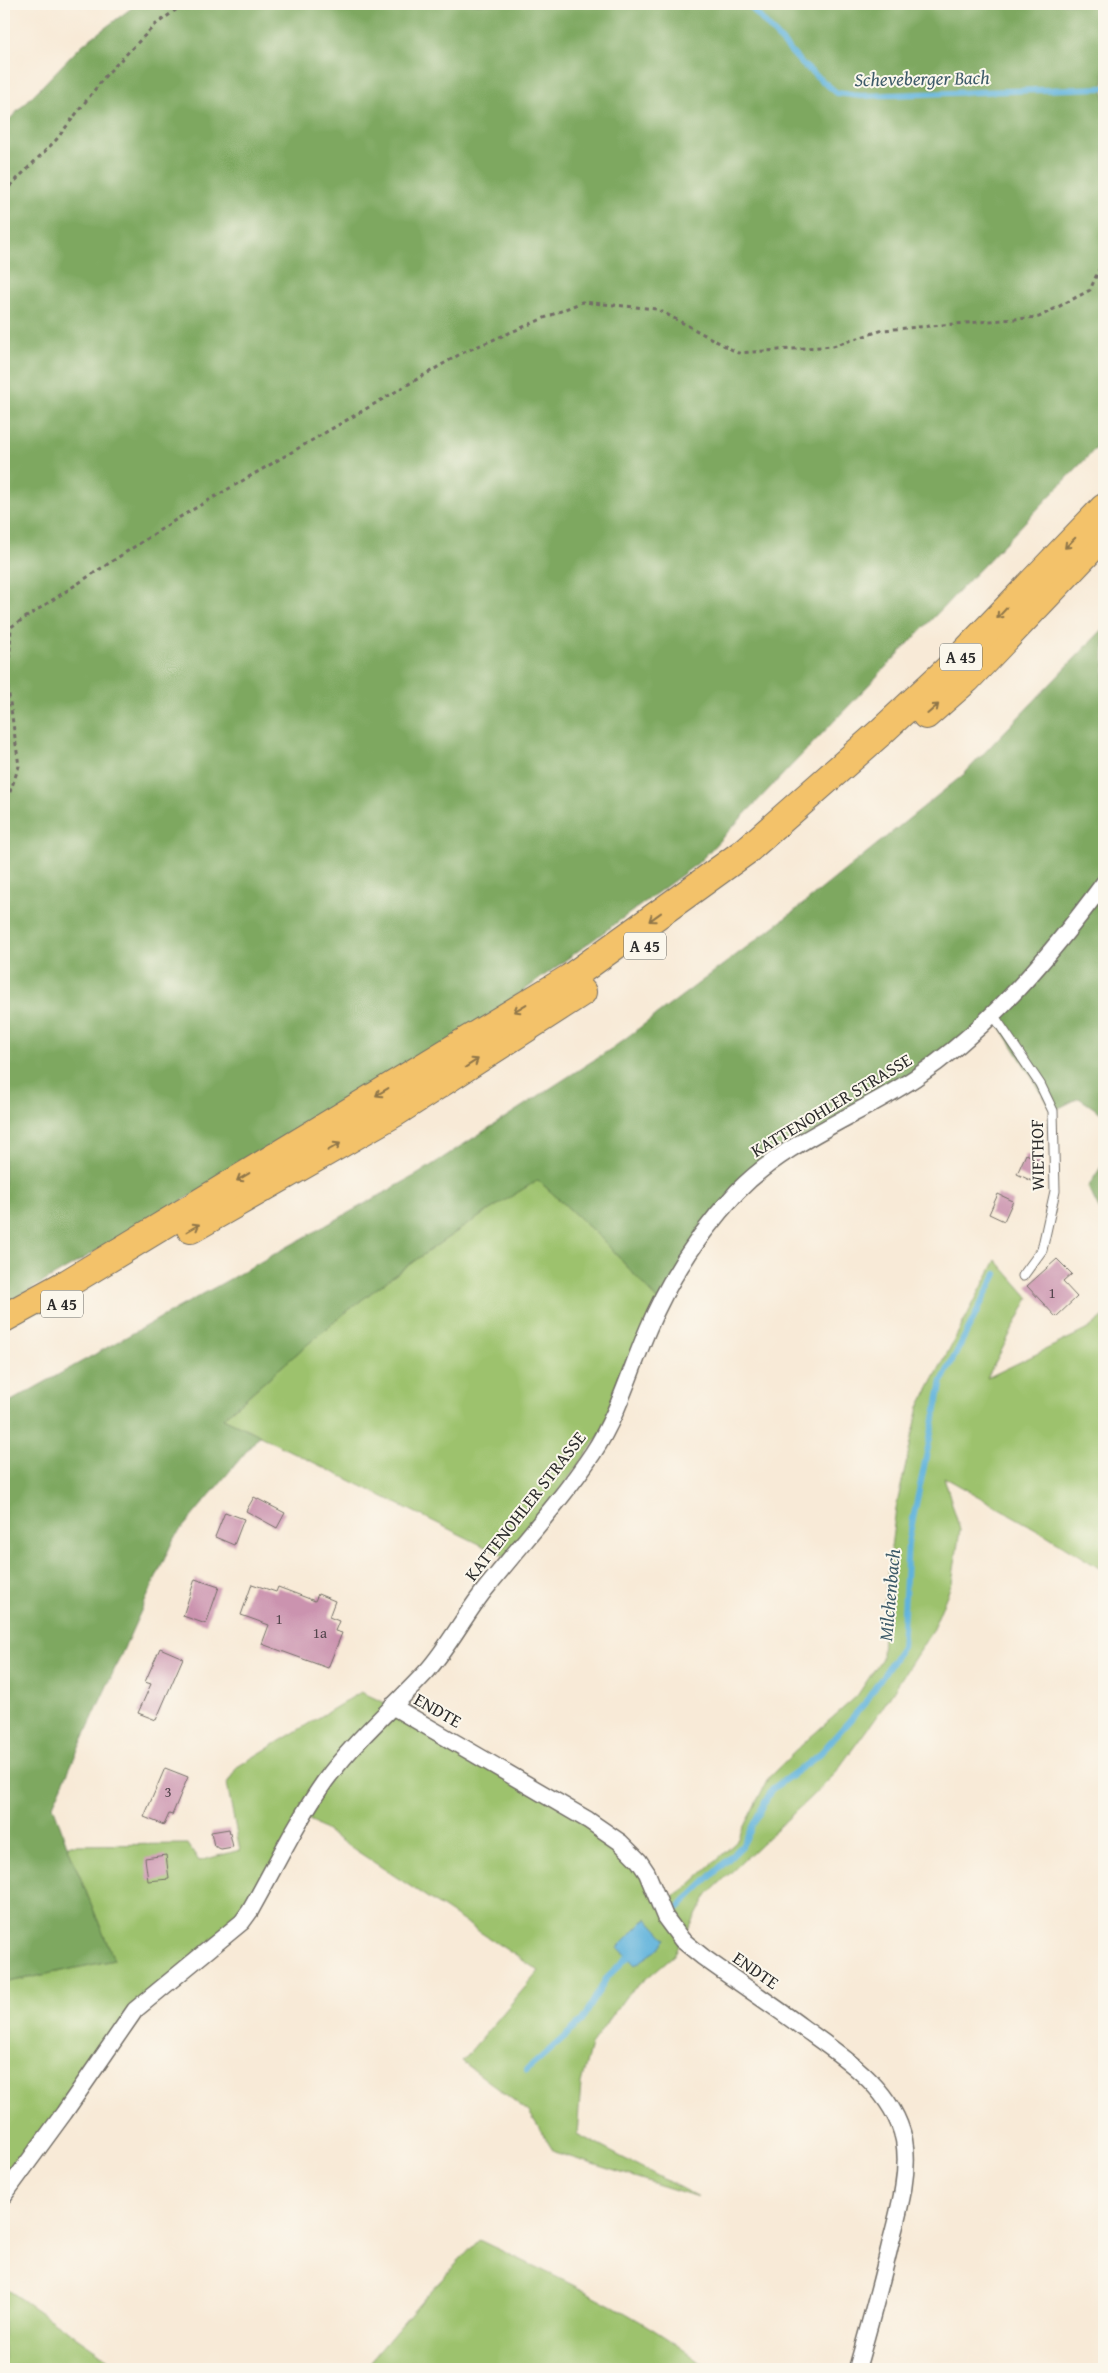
<svg xmlns="http://www.w3.org/2000/svg" width="1108" height="2373" font-family="'Gentium Book Plus',serif">
	<style>
		.green { fill: #9dc26d; stroke: #64764c }
		.forest { fill: #7ea860; stroke: #546a46 }
		.water { fill: #60b3dc; stroke: #466f84 }
		.lines { fill: none; stroke-linecap: round; stroke-linejoin: round }
		.stream { stroke: #60b3dc; stroke-width: 6 }
		.building { fill: #cb93af }
		.lane-casing { stroke: #736e67; stroke-width: 11 }
		.street-casing { stroke: #736e67; stroke-width: 19 }
		.highway-casing { stroke: #736e67; stroke-width: 30 }
		.path { stroke: #736e67; stroke-width: 3; stroke-dasharray: 4 4; stroke-linecap: butt }
		.lane { stroke: #fff; stroke-width: 9 }
		.street { stroke: #fff; stroke-width: 16 }
		.highway { stroke: #f3c26a; stroke-width: 28 }
		.oneway { stroke: #8f764a }
		.labels { text-anchor: middle; dominant-baseline: central; stroke-width: 4; stroke-linejoin: round; paint-order: stroke }
		.number-label { font-size: 15px; fill: #53454c }
		.shield { fill: #fbf7ec; stroke: #696865; stroke-width: 1 }
		.shield-label { font-size: 16px; font-weight: bold; fill: #2b2b2b }
		.street-label { font-size: 18px; fill: #2b2b2b; stroke: #fbf7ec }
		.water-label { font-size: 19px; font-style: italic; fill: #3e5b69; stroke: #fbf7ec }
	</style>
	<rect width="100%" height="100%" fill="#fbf7ec"/>
	<filter id="ink" filterUnits="userSpaceOnUse"><feTurbulence type="fractalNoise" baseFrequency=".02" numOctaves="2"/><feDisplacementMap in="SourceGraphic" scale="10" xChannelSelector="R" yChannelSelector="G"/><feConvolveMatrix kernelMatrix="1 2 1 2 8 2 1 2 1" color-interpolation-filters="sRGB"/></filter>
	<filter id="wash" filterUnits="userSpaceOnUse"><feTurbulence type="fractalNoise" baseFrequency=".0096" numOctaves="4" result="noise"/><feDisplacementMap in="SourceGraphic" scale="20" xChannelSelector="R" yChannelSelector="G"/><feGaussianBlur stdDeviation="1.12" result="paint"/><feColorMatrix in="noise" values="0 0 0 0 0 0 0 0 0 0 0 0 0 0 0 0 0 1.4 0 .05"/><feComposite in="paint" operator="in"/></filter>
	<g filter="url(#wash)">
		<rect width="100%" height="100%" fill="#f8ead7"/>
		<g class="green">
			<path d="M538,1180l64,59 58,64 -45,111 -105,145 -287,-141c42,-36 83,-74 127,-109 60,-47 123,-90 188,-129z"/>
			<path d="M996,1260l33,38 -42,80 101,-49 16,-13v255l-61,-38 -99,-56 16,53 -8,53 -20,48 -51,79 -48,66 -125,118 -34,61 -47,40 -36,50 -10,39 -4,50 121,63 -144,-45 -25,-40 -67,-51 77,-90 -237,-156 -44,83 -110,99 -144,198v-212l110,-23 -47,-115 121,-1 11,17 41,-11 -13,-66 10,-17 124,-75 31,14 228,136 40,64 27,-19 49,-45 33,-65 38,-37 50,-44 25,-38 2,-55 12,-95 23,-101z"/>
			<path d="M479,2240c79,38 161,73 230,129h-345l63,-74z"/>
			<path d="M4,2287l119,82h-119z"/>
		</g>
		<g class="forest">
			<path d="M137,4h967v425l-9,20 -397,414 -247,181 -447,261v-1180l78,-80z"/>
			<path d="M1104,628v487l-25,-17 -26,13 -61,-98 -37,34 -202,130 -93,126 -58,-64 -64,-59c-65,39 -128,82 -188,129 -43,35 -85,72 -127,109l37,17 -86,103 -121,267 14,40 47,115 -110,23v-578l414,-231 196,-127 178,-134 171,-138z"/>
			<path d="M1104,1162v57l-16,-32z"/>
		</g>
		<path class="water" d="M647,1918l19,21 -10,12 -21,14 -17,-18z"/>
		<g class="lines">
			<g class="stream">
				<path d="M748,4l54,60 35,29 24,3 243,-8"/>
				<path d="M678,1908l64,-62 30,-57 46,-33 47,-53 37,-56 6,-104 34,-162 54,-107"/>
				<path d="M527,2070l55,-49 25,-44 25,-24"/>
			</g>
		</g>
		<g id="blocks">
			<g class="building">
				<path d="M1026,1154l16,7 -10,20 -15,-7z"/>
				<path d="M998,1194l15,7 -9,20 -15,-7z"/>
				<path d="M1057,1259l15,15 -9,8 14,15 -21,20 -29,-31z"/>
				<path d="M254,1497l31,16 -8,15 -31,-17z"/>
				<path d="M225,1512l19,7 -10,26 -19,-8z"/>
				<path d="M195,1579l24,8 -13,37 -23,-8z"/>
				<path d="M252,1584l24,8 2,-5 37,14 3,-7 17,7 -6,16 10,4 -4,10 7,2 -14,35 -66,-24 7,-19 -28,-10z"/>
				<path d="M160,1648l23,10 -27,62 -18,-7 13,-29 -6,-2z"/>
				<path d="M165,1768l23,9 -16,38 -3,-1 -5,11 -20,-8z"/>
				<path d="M229,1829l4,18 -12,2 -7,-3 -3,-14z"/>
				<path d="M166,1855l3,24 -21,2 -3,-23z"/>
			</g>
		</g>
	</g>
	<g filter="url(#ink)">
		<use href="#blocks" fill-opacity="0" stroke="#736e67" stroke-width="1"/>
		<g class="lines">
			<g class="lane-casing">
				<path id="lane" d="M992,1013l48,71 13,27 2,80 -13,59 -19,26"/>
			</g>
			<g class="street-casing">
				<g id="street">
					<path d="M392,1706l196,114 32,22 19,19 8,12 18,44 17,23 21,17c33,24 67,46 99,70 40,29 91,61 102,113 6,32 -5,70 -13,101 -10,43 -22,86 -34,128"/>
					<path d="M4,2195l60,-82 71,-103 107,-88 8,-11c25,-44 46,-89 75,-130 30,-41 68,-73 102,-110 23,-26 38,-57 60,-84 35,-44 74,-86 106,-134 25,-38 37,-82 55,-124 21,-50 52,-97 89,-137 50,-52 119,-75 178,-114 75,-50 136,-123 189,-195"/>
				</g>
			</g>
			<g class="highway-casing">
				<g id="highway">
					<path d="M926,715l41,-36 137,-144"/>
					<path d="M191,1229l205,-117 186,-120"/>
					<path d="M4,1318l64,-35 502,-305 176,-127 136,-120 73,-68 149,-155"/>
				</g>
			</g>
			<g class="path">
				<path d="M4,192l52,-52 50,-65 49,-50 29,-21"/>
				<path d="M4,796l5,-1 10,-29 -11,-78 3,-61 169,-110 282,-164 120,-51 75,7 81,44 95,-7 50,-16 156,-13 51,-27 14,-32"/>
			</g>
			<use href="#lane" class="lane"/>
			<use href="#street" class="street"/>
			<use href="#highway" class="highway"/>
		</g>
		<defs><path id="oneway-shaft" d="M-6 0H5M1.5-3L5.5 0L1.5 3" fill="none" stroke-width="1.6" stroke-linecap="round" stroke-linejoin="round" transform="scale(1.25)"/></defs>
		<g class="oneway">
			<use href="#oneway-shaft" transform="translate(1070 543) rotate(135)"/>
			<use href="#oneway-shaft" transform="translate(1002 613) rotate(133)"/>
			<use href="#oneway-shaft" transform="translate(933 709) rotate(-41)"/>
			<use href="#oneway-shaft" transform="translate(655 917) rotate(144)"/>
			<use href="#oneway-shaft" transform="translate(520 1008) rotate(149)"/>
			<use href="#oneway-shaft" transform="translate(472 1063) rotate(-33)"/>
			<use href="#oneway-shaft" transform="translate(382 1092) rotate(149)"/>
			<use href="#oneway-shaft" transform="translate(334 1147) rotate(-30)"/>
			<use href="#oneway-shaft" transform="translate(243 1177) rotate(149)"/>
			<use href="#oneway-shaft" transform="translate(193 1228) rotate(-30)"/>
		</g>
	</g>
	<g class="labels">
		<g class="number-label">
			<text x="1052" y="1292">1</text>
			<text x="279" y="1618">1</text>
			<text x="320" y="1632">1a</text>
			<text x="168" y="1791">3</text>
		</g>
		<g class="shield">
			<rect x="940" y="643.5" width="42" height="27" rx="4"/>
			<rect x="624" y="932.5" width="42" height="27" rx="4"/>
			<rect x="41" y="1290.5" width="42" height="27" rx="4"/>
		</g>
		<g class="shield-label">
			<text x="961" y="657">A 45</text>
			<text x="645" y="946">A 45</text>
			<text x="62" y="1304">A 45</text>
		</g>
		<g class="street-label">
			<text transform="translate(831 1105) rotate(-31)">KATTENOHLER STRASSE</text>
			<text transform="translate(1037 1155) rotate(-91)">WIETHOF</text>
			<text transform="translate(525 1506) rotate(-52)">KATTENOHLER STRASSE</text>
			<text transform="translate(438 1710) rotate(30)">ENDTE</text>
			<text transform="translate(756 1970) rotate(35)">ENDTE</text>
		</g>
		<g class="water-label">
			<text transform="translate(922 78) rotate(-1)">Scheveberger Bach</text>
			<text transform="translate(889 1595) rotate(-85)">Milchenbach</text>
		</g>
	</g>
	<rect width="1108" height="2373" fill="none" stroke="#fbf7ec" stroke-width="20"/>
</svg>
